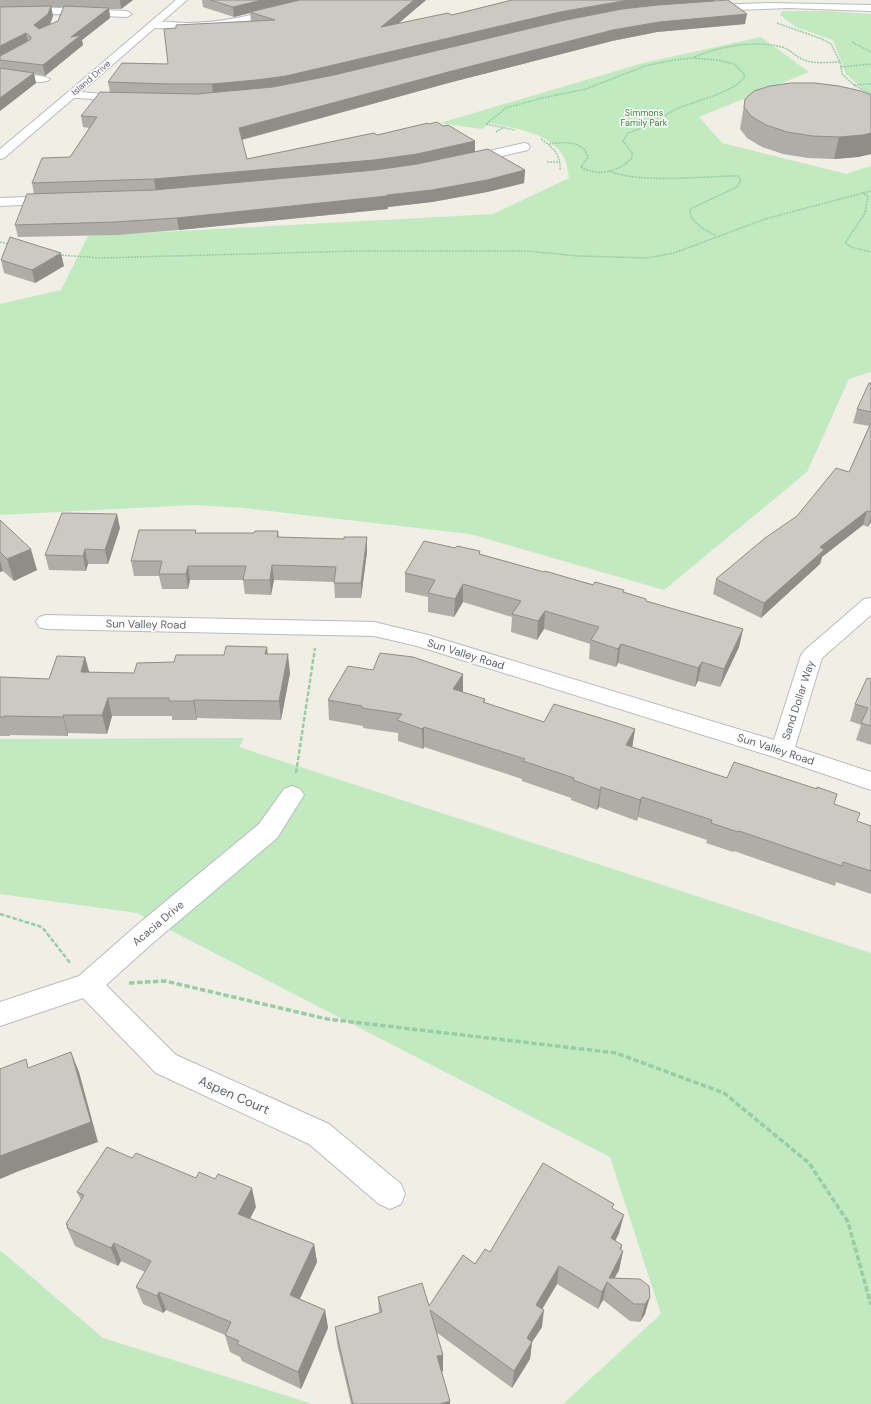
<svg xmlns="http://www.w3.org/2000/svg" width="871" height="1404" font-family="'DM Sans',sans-serif">
	<style>
		.green { fill: #c1eac0 }
		.lines { fill: none; stroke-linecap: round; stroke-linejoin: round }
		.street-casing { stroke: #b8bbc0; stroke-width: 2 }
		.secondary-casing { stroke: #b9bcc2; stroke-width: 2 }
		.path-far2 { stroke: #98cca6; stroke-width: 1.5; stroke-dasharray: 2 1; stroke-linecap: butt }
		.path-far1 { stroke: #98cca6; stroke-width: 2.5; stroke-dasharray: 4.5 2; stroke-linecap: butt }
		.path { stroke: #98cca6; stroke-width: 3.5; stroke-dasharray: 5.5 2.5; stroke-linecap: butt }
		.street { fill: #fff; fill-rule: evenodd }
		.secondary { fill: #fff; fill-rule: evenodd }
		.wall { fill: #afada7; fill-rule: evenodd }
		.shaded-wall { fill: #8f8d88 }
		.building { fill: #ccc9c2; stroke: #8f8d88 }
		.labels { text-anchor: middle; dominant-baseline: central; stroke-width: 3; stroke-linejoin: round; paint-order: stroke }
		.far-street-label { font-size: 9px; fill: #5d6267; stroke: #fff }
		.far-park-label { font-size: 9px; fill: #2e8530; stroke: #fff }
		.street-label { font-size: 11px; fill: #5d6267; stroke: #fff }
		.near-street-label { font-size: 13px; fill: #5d6267; stroke: #fff }
	</style>
	<rect width="100%" height="100%" fill="#f1eee5"/>
	<g class="green">
		<path d="M783,11h45l43,3v82l-25,-22 -13,-34 -37,-13 -16,-12z"/>
		<path d="M761,37l48,35 -110,45 23,26 124,31 25,-8v206l-22,7 -42,93 -143,118 -194,-56 -226,-26 -50,-3 -194,10v-211l61,-14 27,-54 405,-22 76,-36c-1,-6 -2,-15 -5,-21 -15,-25 -48,-28 -74,-34l-8,6 -42,-6 203,-60z"/>
		<path d="M244,738l-5,9 632,206v451h-308l98,-90 -51,-157 -473,-244 -137,-19v-155z"/>
		<path d="M0,1250l103,88 210,66h-313z"/>
	</g>
	<g class="lines">
		<g class="street-casing">
			<g id="street">
				<path d="M312,0h17l-2,2 -97,24 -42,3 -35,-1 -5,-3c5,-6 30,-2 39,-2 43,0 84,-13 125,-23z"/>
				<path d="M61,8l66,3 5,3 -5,3 -66,-3 -61,1v-6z"/>
				<path d="M0,71c9,2 46,4 50,8 -6,7 -41,0 -50,-2z"/>
				<path d="M71,92l4,1 2,2 -2,2 -71,61 -4,1v-10l67,-56z"/>
				<path d="M524,143l4,1 2,3 -2,3 -61,14 -4,-1 -2,-3 2,-3z"/>
				<path d="M55,196l5,1 2,3 -2,3 -60,3v-8z"/>
				<path d="M871,598v17l-49,43 -27,89 76,25v18l-97,-33 -357,-111 -43,-10 -328,-7 -7,-2 -3,-5 3,-5 7,-2 328,7 54,13 346,105 27,-85 4,-5 59,-51z"/>
				<path d="M292,786l8,3 4,6 -27,43 -122,103 -49,44 70,70 153,69 72,60 4,10 -4,10 -11,5 -11,-5 -70,-60 -153,-71 -73,-75 -83,28v-24l79,-26 58,-51 122,-101 25,-35z"/>
			</g>
		</g>
		<g class="secondary-casing">
			<g id="secondary">
				<path d="M176,0h11l-106,92 44,4 4,1 2,2 -2,2 -4,1 -58,-5 -2,-2 2,-2z"/>
				<path d="M768,3l103,2v6l-83,-3 -82,3 -5,-3 5,-3z"/>
			</g>
		</g>
		<g class="path-far2">
			<path d="M777,23l45,16 9,5 9,18 2,12 12,11 17,9"/>
			<path d="M852,42l19,10"/>
			<path d="M694,57c28,-11 59,-17 88,-10 7,2 12,8 18,11 12,7 27,4 40,4"/>
			<path d="M841,67l30,-3"/>
			<path d="M854,85l17,-1"/>
			<path d="M486,124l20,-16 36,-10 44,-9 59,-23 29,-6 18,-2 26,2 16,4 10,10v4l-9,8 -19,9 -38,13 -14,8 -22,5 -1,2 4,4 -17,6 -5,8 9,12v5c-14,14 -33,19 -51,9l7,-10c-5,-17 -24,-15 -39,-13"/>
			<path d="M486,124l29,6"/>
			<path d="M496,132l8,-5"/>
			<path d="M541,139c12,8 20,16 19,31"/>
			<path d="M547,162h13"/>
			<path d="M609,171c31,13 94,5 129,5l3,4 -4,7 -47,22c-1,14 16,21 26,27"/>
			<path d="M863,193l8,-2"/>
			<path d="M0,242l9,2"/>
			<path d="M59,255l41,3 257,-7h170l51,5 69,2 27,-5 91,-34 98,-26 5,4 -3,16 -20,30 6,4 20,5"/>
		</g>
		<g class="path-far1">
			<path d="M296,773l19,-125"/>
			<path d="M0,914l42,13 29,37"/>
		</g>
		<path class="path" d="M129,983l36,-2 162,38 289,34 108,40 85,70 39,59 23,83"/>
		<use href="#street" class="street"/>
		<use href="#secondary" class="secondary"/>
	</g>
	<g class="wall">
		<path d="M0,0h133l-12,9h-12l1,9 -28,22 1,5 -38,31 -11,-2 2,9 -36,28zM51,7h13l-6,14 -9,4 1,-1 3,-8z"/>
		<path d="M202,0h224l-28,24 54,-9 60,-15h203v1l30,23 -88,8 -45,9 -160,41 -210,58 5,19 130,-24 52,-11 14,2 32,15v11l50,18 -1,13 -37,9 -55,10 -44,5v2l-209,21 -62,5 -99,2 -3,-12 19,-31 -2,-11 38,-26 19,-29 -6,-1 -2,-11 29,-24 -2,-10 60,-18 8,-36 75,-7 -1,-8 -16,4 -31,-10z"/>
		<path d="M871,95v59l-13,3 -24,2 -26,-1 -25,-4 -21,-7 -15,-9 -7,-9 5,-30z"/>
		<path d="M1,260l63,6 -29,17 -31,-10z"/>
		<path d="M871,383v139l-3,5 -5,-2 -41,32 -2,7 -59,54 -48,-24 3,-15 81,-63 52,-44 20,-46 -16,-3 4,-14z"/>
		<path d="M0,520l37,50 -23,11 -11,-10 -3,1z"/>
		<path d="M120,528l-12,36h-20l-2,7 -37,-1 -4,-15z"/>
		<path d="M278,531l1,6 65,2 23,-2v15l-6,46h-26l-1,-16 -60,-2 -3,15 -26,-1 -2,-14h-53l-2,9h-26l-3,-13h-25l-3,-15 66,-28h57z"/>
		<path d="M480,554l64,18 80,20 22,7v2l97,28 -4,18 -19,40 -22,-6 -3,6 -77,-24 -2,4 -27,-8 1,-15 -46,-15 -7,11 -26,-8 1,-15 -49,-15 -9,15 -26,-5v-15l-23,-5v-19z"/>
		<path d="M268,654l22,19 -9,47 -84,-2v2h-25v-4h-60l-5,18 -39,-1v3l-58,-1v1h-10v-59l49,2 36,-22 4,15 45,1 40,-11 50,-7z"/>
		<path d="M373,670l90,4v18l22,7v4l59,19 91,7 -3,18 95,31 90,11 20,5 -3,10 23,17 14,5v68l-35,-12 -1,4 -101,-35 -1,1 -27,-9 1,-3 -69,-23 -1,4 -38,-14 -2,3 -26,-10v-2l-49,-17v-2l-98,-32 -1,2 -25,-8v-8l-35,-5v-2l-34,-6 -1,-20z"/>
		<path d="M871,679v66l-15,-5 5,-15 -11,-4 5,-17z"/>
		<path d="M132,1158l124,49 -6,11 64,26 3,18 -17,37 25,11 3,18 -27,61 -59,-28 -2,-4 -10,-5 -5,-17 -59,-25 -3,3 -20,-9 -7,-17 9,-15 -24,-11 -3,5 -43,-20 -8,-18v-1l-1,-3 15,-24 -4,-8z"/>
		<path d="M613,1208l6,25 -4,8 7,4 -1,5 2,1 -4,19 -5,9 35,7 -4,28 -5,8 -10,-1 -27,-21 -5,9 -41,-25 -15,25v18l-10,15 -2,17 -18,29 -76,-56 7,23v16l-1,1 8,29v3h-99l-14,-60 -2,-17 44,-14 -1,-16 51,9 46,-42 15,-12z"/>
	</g>
	<g class="shaded-wall">
		<path d="M120,0h13l-12,9z"/>
		<path d="M262,0h44l-56,12v1l-16,4 -1,-10z"/>
		<path d="M414,0h12l-45,38v-11z"/>
		<path d="M632,0h83v2l-428,85 -74,8 -1,-11 348,-72 63,-11z"/>
		<path d="M51,6l2,10 -3,8 -14,11 -2,-10z"/>
		<path d="M109,8l1,10 -28,22 1,5 -38,31 -2,-11 28,-28z"/>
		<path d="M747,14l-2,10 -88,8 -45,9 -160,41 -212,58 -1,-12 213,-57 161,-41 46,-8z"/>
		<path d="M26,33l2,10 -28,14v-11z"/>
		<path d="M34,73l2,10 -36,28v-13z"/>
		<path d="M871,133v21l-13,3 -24,2 5,-22z"/>
		<path d="M475,141v12l-58,13 -42,6 -219,20 -2,-13z"/>
		<path d="M525,170l-1,13 -37,9 -55,10 -44,5v2l-209,21 -2,-12 210,-23z"/>
		<path d="M61,253l3,13 -29,17 -3,-13z"/>
		<path d="M867,511l-4,14 -41,32 -2,7 -59,54 3,-15 56,-56z"/>
		<path d="M117,514l3,14 -12,36 -3,-14z"/>
		<path d="M871,515v7l-3,5z"/>
		<path d="M367,537v15l-6,46v-15z"/>
		<path d="M31,549l6,21 -23,11 -7,-22z"/>
		<path d="M85,549l3,15 -2,7 -3,-15z"/>
		<path d="M0,560l3,11 -3,1z"/>
		<path d="M272,565l2,15 -3,15 -1,-15z"/>
		<path d="M188,566l2,14 -2,9 -2,-15z"/>
		<path d="M463,584v18l-9,15 1,-18z"/>
		<path d="M545,611l-1,18 -7,11 1,-19z"/>
		<path d="M743,629l-4,18 -19,40 4,-18z"/>
		<path d="M621,644l-3,19 -2,4 2,-18z"/>
		<path d="M267,647l2,18 -4,-11z"/>
		<path d="M288,654l2,19 -9,47 -2,-19z"/>
		<path d="M85,657l5,18 -9,-3z"/>
		<path d="M702,662l-4,19 -3,6 3,-19z"/>
		<path d="M463,674v20l-10,-5z"/>
		<path d="M108,698l4,18 -5,18 -5,-19z"/>
		<path d="M194,700l3,18v2l-4,-19z"/>
		<path d="M63,715l5,18v3l-5,-19z"/>
		<path d="M424,727v20l-1,2 -1,-20z"/>
		<path d="M635,729l-3,20 -6,-4z"/>
		<path d="M601,787l-2,20 -2,3 3,-20z"/>
		<path d="M642,797l-4,20 -1,4 3,-21z"/>
		<path d="M71,1052l8,20 19,70 -79,29 -19,8v-23z"/>
		<path d="M252,1188l4,19 -13,25 -5,-18z"/>
		<path d="M624,1215l-5,18 -12,24 4,-19z"/>
		<path d="M114,1243l7,18 -3,5 -7,-18z"/>
		<path d="M314,1244l3,18 -24,51 -3,-18z"/>
		<path d="M622,1245l-3,14 4,-8 -4,19 -9,16 -1,-8z"/>
		<path d="M559,1266l-2,18 -23,39 2,-18z"/>
		<path d="M607,1282l-4,18 -5,9 4,-17z"/>
		<path d="M159,1292l7,18 -3,3 -6,-17z"/>
		<path d="M650,1297l-5,17 -5,8 5,-18z"/>
		<path d="M325,1310l3,18 -27,61 -3,-17z"/>
		<path d="M544,1310l-2,17 -10,15 -2,17 -18,29 2,-17 13,-33z"/>
		<path d="M443,1355v16l-6,2v-17z"/>
		<path d="M450,1401v3h-10z"/>
	</g>
	<g class="building">
		<path d="M210,0h52l-29,7z"/>
		<path d="M300,0h114l-33,27 67,-14 4,2 60,-15h120l-9,1 -63,11 -274,64 -30,4 -44,4h-44l-60,-2 14,-19 46,1 -4,-35 12,-1v-3l99,-5 -25,-8z"/>
		<path d="M728,0l19,14 -88,8 -46,8 -161,41 -213,57 8,31 127,-26 3,2 51,-12 1,1 8,-2 6,4 5,-1 27,16 -58,13 -43,6 -220,19 -122,4 10,-25 28,-1 27,-40 -16,-1 19,-24 96,2 77,-7 61,-12 227,-54 61,-12 36,-4z"/>
		<path d="M51,6l-3,8 -14,11 5,4 19,-8 6,-15 45,2 -38,29 10,-2 -38,30 -43,-5v-4l30,-16 1,-3 -5,-4 -26,13v-39z"/>
		<path d="M0,68l34,5 -34,25z"/>
		<path d="M791,83h24l24,3 22,5 10,4v38l-8,2 -24,2 -27,-1 -25,-4 -21,-7 -15,-9 -7,-9 1,-8 9,-8 16,-5z"/>
		<path d="M488,149l37,21 -38,10 -55,10 -45,5v1l-210,22 -62,4 -100,3 12,-31 127,-4 221,-20 42,-6z"/>
		<path d="M10,237l51,16 -29,17 -31,-10z"/>
		<path d="M869,383h2v29l-14,-3z"/>
		<path d="M871,423v89l-4,-1 -47,36 4,3 -60,53 -48,-24 49,-41 32,-22 39,-48 13,4z"/>
		<path d="M62,513l55,1 -12,36 -20,-1 -2,7 -38,-1z"/>
		<path d="M0,520l31,29 -24,10 -7,-7z"/>
		<path d="M139,530h57l-1,3h59l1,-2h23l-1,6 67,2v-2h23l-6,46h-27l2,-16 -64,-2 -2,15h-27l3,-14h-58l-2,8h-27l3,-13h-31z"/>
		<path d="M424,541l31,7 2,-2 23,5 -1,3 65,18 1,-1 48,14 2,-3 29,8 -1,2 23,7v2l97,28 -19,40 -22,-7 -4,6 -77,-24 -3,5 -27,-9 8,-13 -54,-16 -7,10 -26,-7 9,-13 -58,-17 -8,15 -27,-6 7,-13 -30,-7z"/>
		<path d="M226,646l41,1 -2,7h23l-9,47 -85,-1 -1,1h-24v-3h-61l-6,17h-39v2l-59,-1v1h-4v-40l49,2 8,-23 28,1 -4,15 53,1 3,-10 37,-1 2,-7h48z"/>
		<path d="M380,653l33,4 50,17 -10,15 32,10 -2,3 61,20 10,-18 53,16 28,9 -9,16 101,33 7,-16 83,27v-2l20,7 -3,10 26,9 -3,8 14,5v45l-28,-9 -1,4 -103,-35 -1,1 -27,-9 1,-3 -70,-23 -2,3 -39,-13 -1,3 -27,-10 1,-2 -51,-17 2,-2 -101,-32 -2,2 -25,-9 5,-6 -40,-6v-2l-34,-6 20,-34 25,4z"/>
		<path d="M867,678l4,1v47l-10,-3 7,-15 -13,-4z"/>
		<path d="M71,1052l20,70 -91,34v-87l26,-10 2,9z"/>
		<path d="M107,1147l25,11 4,-5 60,25 3,-6 16,7 3,-5 34,14 -14,26 76,30 -24,51 35,15 -27,62 -61,-28 2,-3 -14,-6 6,-13 -72,-30 -2,4 -21,-9 15,-26 -37,-18 -3,5 -44,-20 1,-3 -2,-1 18,-29 -7,-3z"/>
		<path d="M543,1163l71,41 -2,4 12,7 -13,23 11,7 -2,4 3,2 -14,27 31,1 9,7 1,11 -5,7h-11l-27,-22 -5,10 -43,-26 -23,39 8,5 -17,28 5,4 -18,29 -84,-61 13,45 -6,1 13,45 -10,3h-87l-18,-77 47,-15 -4,-15 44,-14 7,23 34,-51 12,9 10,-15 5,3z"/>
	</g>
	<g class="labels">
		<g class="far-street-label">
			<text transform="translate(91 78) rotate(-41)">Island Drive</text>
		</g>
		<g class="far-park-label">
			<text x="644" y="113">Simmons<tspan x="644" dy="10">Family Park</tspan></text>
		</g>
		<g class="street-label">
			<text transform="translate(146 624) rotate(1)">Sun Valley Road</text>
			<text transform="translate(466 654) rotate(17)">Sun Valley Road</text>
			<text transform="translate(798 700) rotate(-72)">Sand Dollar Way</text>
			<text transform="translate(776 749) rotate(18)">Sun Valley Road</text>
			<text transform="translate(158 923) rotate(-40)">Acacia Drive</text>
		</g>
		<g class="near-street-label">
			<text transform="translate(234 1095) rotate(24)">Aspen Court</text>
		</g>
	</g>
</svg>
